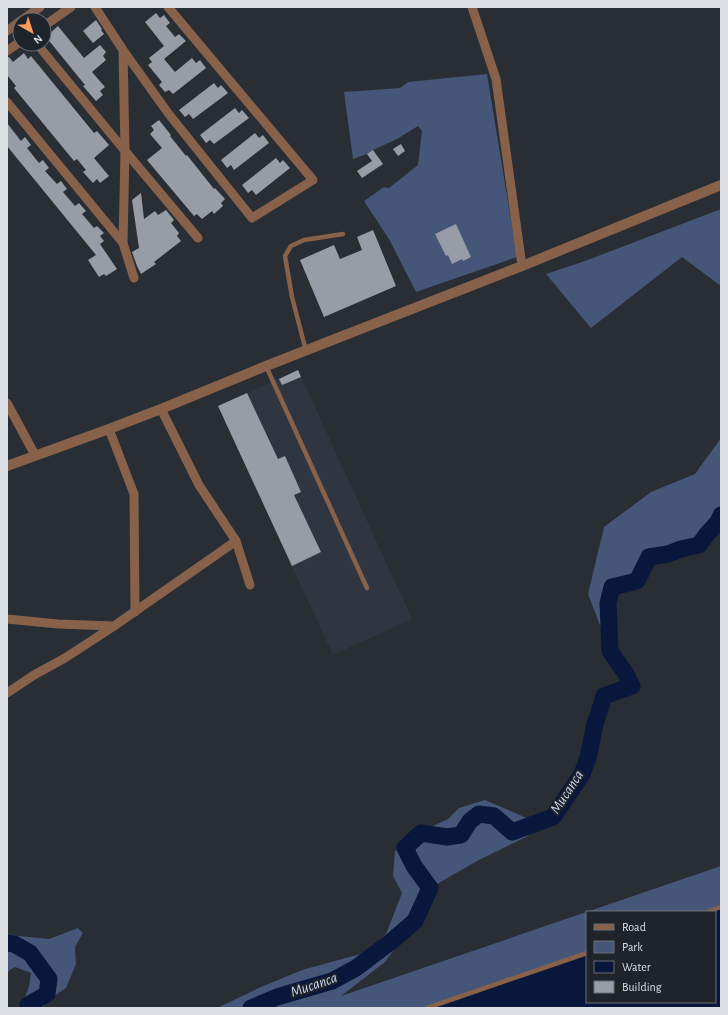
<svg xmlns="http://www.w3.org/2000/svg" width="728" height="1015" font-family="'Alegreya Sans',sans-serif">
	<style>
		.built { fill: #303542 }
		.green { fill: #455678; fill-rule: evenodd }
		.water { fill: #08173b }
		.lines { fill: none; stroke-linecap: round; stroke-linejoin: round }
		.river { stroke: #08173b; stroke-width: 17 }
		.building { fill: #979ca6 }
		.service { stroke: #87614a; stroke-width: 4.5 }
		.minor { stroke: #87614a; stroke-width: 9 }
		.tertiary { stroke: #87614a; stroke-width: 10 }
		.labels { text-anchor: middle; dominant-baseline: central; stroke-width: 4; stroke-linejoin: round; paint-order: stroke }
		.water-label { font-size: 15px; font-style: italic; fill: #c9d7f2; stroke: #1f232a }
	</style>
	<rect width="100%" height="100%" fill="#292d34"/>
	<path class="built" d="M298,370l114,249 -79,36 -115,-249z"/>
	<g class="green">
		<path d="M487,74l30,183 -101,35 -27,-53 -25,-38 20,-14 5,1 29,-23 4,-34 -4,-5 -21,13 -24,11 -6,4 -14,5 -9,-67 56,-4 8,-6z"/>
		<path d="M721,209v77l-39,-29 -91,71 -45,-54 39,-13z"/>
		<path d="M721,438v77l-3,7 -11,12 -8,11 -18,4 -13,5 -18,3 -13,24 -25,6 -4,16 2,48 -22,-57 16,-67 47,-35 44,-18z"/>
		<path d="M604,696l-9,28 -7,34 -6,16 -29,43 -27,20 -49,24 -47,27 -15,33 -30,41 -44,34 380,-130v142h-504l44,-21 41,-17 62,-17 22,-19 16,-41 -9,-17 2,-25 25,-19 28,-13 11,-11 26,-8 44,19 17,-4 34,-49 7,-44zM587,912h128v90h-128z"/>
		<path d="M78,928l5,5 -8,14 1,17 -10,24 -12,8 -11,11 1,1h-21v-4l6,-18 2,-13 -16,-6 -8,5v-38l12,2 30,3z"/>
	</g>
	<path class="water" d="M721,907v101h-294l160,-55v49h128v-90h-8z"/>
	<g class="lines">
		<g class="river">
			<path d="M7,943l7,1 16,9 19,26 -2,15 -19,11v3"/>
			<path d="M251,1008l26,-11 55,-16 24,-13 37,-28 22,-19 15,-33 -16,-22 -9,-18 16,-15 26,4 14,-2 9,-14 9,-7 15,2 18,16 41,-15 17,-25 12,-18 6,-16 7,-34 9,-28 28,-10 -6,-12 -16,-23 -2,-48 4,-16 25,-6 12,-24 19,-3 13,-5 18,-4 8,-11 11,-12 3,-7"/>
		</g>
	</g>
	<g class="building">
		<path d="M156,13l4,5 4,-3 6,8 -4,3 9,11 4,-3 7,7 -22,18 11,13 17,-14 4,5 4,-3 6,8 -33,26 -4,-4 -4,2 -6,-7 3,-3 -14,-17 4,-3 -3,-4 15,-12 -19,-24z"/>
		<path d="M96,20l6,9 -1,1 3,4 -11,9 -10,-12z"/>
		<path d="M58,26l26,32 16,-13 6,7 -3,4 3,4 -14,12 13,15 -5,4 3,4 -7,6 -13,-15 2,-1 -39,-48z"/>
		<path d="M24,53l4,6 3,-3 63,77 3,-2 12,14 -15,13 15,18 -9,7 -3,-4 -4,4 -10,-11 3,-2 -9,-11 -3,2 -60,-73 2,-2 -9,-11v-18h2l4,5z"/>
		<path d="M214,83l4,5 3,-3 7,8 -35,26 -4,-5 -4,3 -6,-7z"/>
		<path d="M235,108l4,5 3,-3 7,8 -35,26 -4,-4 -4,3 -6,-8z"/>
		<path d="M159,120l12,15 -1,1 16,20 1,-1 27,34 1,-1 10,11 -4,4 2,3 -9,8 -2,-3 -10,8 -5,-5 -3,2 -47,-56 15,-12 -12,-14 4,-4 -3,-4z"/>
		<path d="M7,123l14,18 4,-4 6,8 -4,3 12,15 4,-3 6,8 -4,3 12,13 4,-3 6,8 -4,3 12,14 4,-3 7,8 -4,3 12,14 3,-2 7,7 -4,3 4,5 -4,3 17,25 -11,7 -2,-2 -5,3 -11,-17 8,-5 -89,-109z"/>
		<path d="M255,133l4,5 4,-3 6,8 -35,27 -3,-5 -4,3 -6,-8z"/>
		<path d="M401,144l4,7 -7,5 -5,-7z"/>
		<path d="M373,150l10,14 -21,14 -5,-7 15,-10 -5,-7z"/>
		<path d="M276,158l4,5 3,-3 7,8 -34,27 -4,-5 -4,3 -6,-8z"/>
		<path d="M141,193l3,26 11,-8 3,4 8,-5 8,10 -3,3 8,10 -2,3 4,5 -27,21 2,2 -15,10 -4,-8 -5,-14 7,-4 -7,-48z"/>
		<path d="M456,224l15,33 -8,4 -1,-2 -10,5 -4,-9 -2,1 -11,-22z"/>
		<path d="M373,230l23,56 -72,31 -24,-57 34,-15 6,14 22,-9 -5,-13z"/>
		<path d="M298,370l3,7 -19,8 -3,-6z"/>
		<path d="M247,393l31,66 7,-3 16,36 -7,3 27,57 -29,14 -74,-160z"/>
	</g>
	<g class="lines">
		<g class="service">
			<path d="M306,351l-14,-54 -7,-41 6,-10 13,-6 39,-6"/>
			<path d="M266,366l101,222"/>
			<path d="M707,912l14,-5"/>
			<path d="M427,1008l160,-55"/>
		</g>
		<g class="minor">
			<path d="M95,7l28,43"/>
			<path d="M168,7l145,173 -61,38 -84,-105 -45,-63 2,101 73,87"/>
			<path d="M472,7l24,72 26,187"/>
			<path d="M22,20l18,-13"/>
			<path d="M44,26l27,-19"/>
			<path d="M7,31l13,-10"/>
			<path d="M37,44l88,107 -2,92"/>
			<path d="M7,51l13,-9"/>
			<path d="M7,102l116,141 11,35"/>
			<path d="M7,403l28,52"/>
			<path d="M161,409l38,76 37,56 14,44"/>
			<path d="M109,429l25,65 1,118"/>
			<path d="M7,619l51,5 56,2"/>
			<path d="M7,693l27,-18 31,-17 49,-32 122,-85"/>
		</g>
		<path class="tertiary" d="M7,466l102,-37 52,-20 105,-43 256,-100 199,-81"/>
	</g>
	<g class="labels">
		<g class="water-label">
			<text transform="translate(567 792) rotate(-57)">Mucanca</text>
			<text transform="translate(314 985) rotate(-19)">Mucanca</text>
		</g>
	</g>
	<rect width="728" height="1015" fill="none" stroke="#dcdfe4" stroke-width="16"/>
	<rect x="586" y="911" width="130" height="92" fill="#1f232a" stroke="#6b6e74"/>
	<rect x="594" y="924" width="20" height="6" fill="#87614a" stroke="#6b6e74"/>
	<text x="622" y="931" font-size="12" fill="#dcdfe4">Road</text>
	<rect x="594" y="941" width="20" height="12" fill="#455678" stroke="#6b6e74"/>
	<text x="622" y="951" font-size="12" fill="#dcdfe4">Park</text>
	<rect x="594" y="961" width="20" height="12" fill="#08173b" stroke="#6b6e74"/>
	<text x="622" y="971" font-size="12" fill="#dcdfe4">Water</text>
	<rect x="594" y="981" width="20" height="12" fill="#979ca6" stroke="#6b6e74"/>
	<text x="622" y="991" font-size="12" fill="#dcdfe4">Building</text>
	<g transform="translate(32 32) rotate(141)"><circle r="19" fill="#1f232a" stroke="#6b6e74"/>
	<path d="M0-3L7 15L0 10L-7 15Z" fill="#ff9b5a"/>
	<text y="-6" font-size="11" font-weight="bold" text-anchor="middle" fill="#dcdfe4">N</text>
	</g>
</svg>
